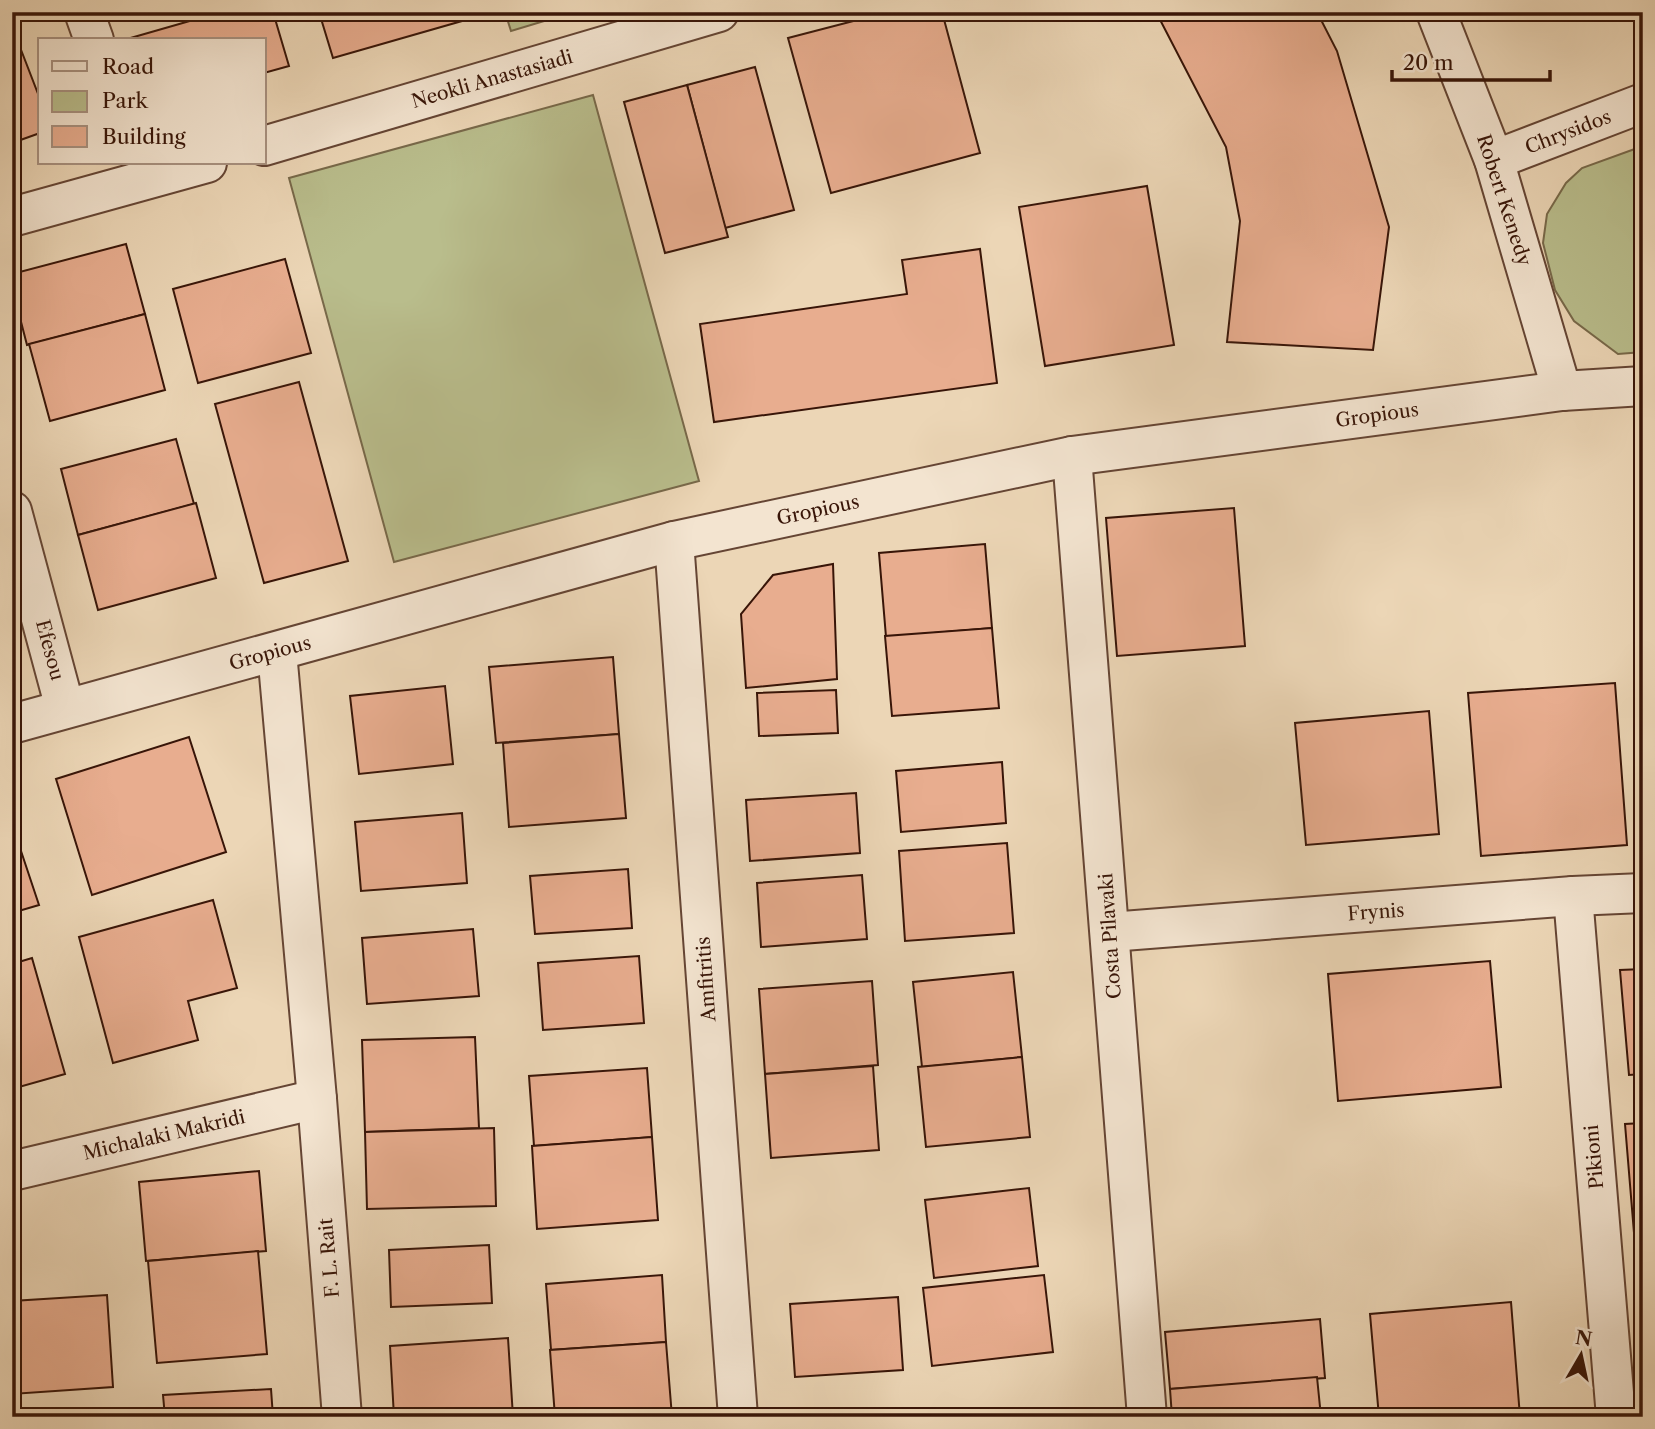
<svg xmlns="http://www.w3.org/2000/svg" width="1655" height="1429" font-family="'Libre Caslon Text',serif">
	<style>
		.green { fill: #b9bd8c; stroke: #78694a; stroke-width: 2 }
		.building { fill: #e8ad8f; stroke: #381508; stroke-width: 2 }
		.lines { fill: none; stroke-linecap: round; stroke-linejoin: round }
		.minor-casing { stroke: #654534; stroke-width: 42 }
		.minor { stroke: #f3e4d0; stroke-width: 38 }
		.labels { text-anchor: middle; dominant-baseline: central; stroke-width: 7; stroke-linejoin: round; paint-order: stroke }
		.street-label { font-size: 19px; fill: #381508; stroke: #f3e4d0 }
	</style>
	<rect width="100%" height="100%" fill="#ecd6b6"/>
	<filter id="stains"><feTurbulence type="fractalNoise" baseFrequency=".00286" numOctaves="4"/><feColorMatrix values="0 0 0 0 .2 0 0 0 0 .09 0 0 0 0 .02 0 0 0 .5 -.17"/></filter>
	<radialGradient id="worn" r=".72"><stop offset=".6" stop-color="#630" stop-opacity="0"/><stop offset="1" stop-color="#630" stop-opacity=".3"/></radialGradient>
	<g class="green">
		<path d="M505,12h69l-63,19z"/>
		<path d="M593,95l106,386 -305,81 -105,-384z"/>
		<path d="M1643,146v206l-25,2 -44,-33 -19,-31 -12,-47 4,-29 19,-31 16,-15z"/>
	</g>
	<g class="building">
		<path d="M221,12h52l16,54 -25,7v-33l-137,-1z"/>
		<path d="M319,12h140l3,9 -129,37z"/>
		<path d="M888,12h54l38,141 -149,40 -43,-155z"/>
		<path d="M1156,12h161l20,39 52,176 -16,123 -146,-8 13,-121 -14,-74z"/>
		<path d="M18,42l22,57v34l-28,10v-99z"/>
		<path d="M755,67l39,143 -69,18 -38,-143z"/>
		<path d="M687,85l41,152 -63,16 -41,-151z"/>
		<path d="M1147,186l27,159 -129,21 -26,-159z"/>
		<path d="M126,244l19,70 -118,31 -15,-58v-13z"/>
		<path d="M980,249l17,134 -283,39 -14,-98 207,-30 -5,-34z"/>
		<path d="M285,259l26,94 -113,30 -25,-94z"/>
		<path d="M145,314l20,76 -115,31 -21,-77z"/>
		<path d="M299,382l49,179 -84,22 -49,-179z"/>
		<path d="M176,439l18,65 -116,31 -17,-66z"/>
		<path d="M196,503l20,75 -118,32 -20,-75z"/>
		<path d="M1234,508l11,138 -128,10 -11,-138z"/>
		<path d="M985,544l7,84 -106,9 -7,-84z"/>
		<path d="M833,564l4,115 -91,9 -5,-74 32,-39z"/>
		<path d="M992,628l7,80 -107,8 -7,-80z"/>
		<path d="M613,657l6,77 -123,9 -7,-76z"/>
		<path d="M1615,683l12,162 -146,11 -13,-163z"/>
		<path d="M445,686l8,78 -94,10 -9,-78z"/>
		<path d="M836,690l2,43 -79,3 -2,-43z"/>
		<path d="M1429,711l10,123 -133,11 -11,-122z"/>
		<path d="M619,734l7,84 -117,9 -6,-84z"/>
		<path d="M189,737l37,115 -134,43 -36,-116z"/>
		<path d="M1002,762l4,61 -105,9 -5,-61z"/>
		<path d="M856,793l4,60 -110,8 -4,-61z"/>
		<path d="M462,813l5,70 -106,8 -6,-69z"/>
		<path d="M12,824l27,81 -27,8z"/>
		<path d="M1007,843l7,90 -109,8 -6,-90z"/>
		<path d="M628,869l4,59 -97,6 -5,-58z"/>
		<path d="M862,875l5,64 -106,8 -4,-64z"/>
		<path d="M213,900l24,88 -49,13 10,39 -85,23 -34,-126z"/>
		<path d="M473,929l6,67 -112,8 -5,-66z"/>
		<path d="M639,956l5,67 -101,7 -5,-67z"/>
		<path d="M32,958l33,116 -53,15v-125z"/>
		<path d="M1490,961l11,126 -163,14 -10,-127z"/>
		<path d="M1643,969v105l-14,1 -9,-105z"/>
		<path d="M1013,972l9,85 -100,10 -9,-85z"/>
		<path d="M872,981l6,84 -113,9 -6,-85z"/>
		<path d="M475,1037l4,91 -114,4 -3,-92z"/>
		<path d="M1022,1057l8,80 -104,10 -8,-80z"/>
		<path d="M873,1066l6,84 -108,8 -6,-84z"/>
		<path d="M647,1068l5,69 -118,9 -5,-70z"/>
		<path d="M1643,1123v121l-8,1 -10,-121z"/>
		<path d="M494,1128l2,78 -129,3 -2,-77z"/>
		<path d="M652,1137l6,83 -121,9 -5,-83z"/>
		<path d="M259,1171l7,80 -120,10 -7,-79z"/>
		<path d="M1029,1188l9,78 -104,12 -9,-78z"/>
		<path d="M489,1245l3,58 -101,4 -2,-57z"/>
		<path d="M258,1251l9,103 -110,9 -9,-102z"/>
		<path d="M662,1275l4,67 -115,8 -5,-66z"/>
		<path d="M1044,1275l9,77 -121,14 -9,-78z"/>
		<path d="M107,1295l6,92 -101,7v-93z"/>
		<path d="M898,1297l5,73 -108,7 -5,-73z"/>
		<path d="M1511,1302l9,115h-141l-9,-103z"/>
		<path d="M1320,1319l5,59 -155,11 -5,-57z"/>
		<path d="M508,1338l5,79h-119l-4,-71z"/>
		<path d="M666,1342l6,75h-117l-5,-67z"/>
		<path d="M1317,1377l4,40h-149l-2,-28z"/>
		<path d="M271,1389l2,28h-108l-2,-22z"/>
	</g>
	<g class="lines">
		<g class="minor-casing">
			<g id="minor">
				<path d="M84,12l10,28"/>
				<path d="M1436,12l58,148 68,231"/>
				<path d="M264,146l455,-134"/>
				<path d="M1494,160l149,-57"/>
				<path d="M12,217l195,-54"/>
				<path d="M1072,456l75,961"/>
				<path d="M12,511l53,197"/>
				<path d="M674,541l64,876"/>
				<path d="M277,652l40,447 25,318"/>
				<path d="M12,724l662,-183 398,-85 490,-65 81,-5"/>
				<path d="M1573,896l43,521"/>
				<path d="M1110,932l463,-36 70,-3"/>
				<path d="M12,1171l305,-72"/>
			</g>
		</g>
		<use href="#minor" class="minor"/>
	</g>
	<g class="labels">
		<g class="street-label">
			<text transform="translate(492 79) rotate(-16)">Neokli Anastasiadi</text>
			<text transform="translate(1568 132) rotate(-21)">Chrysidos</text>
			<text transform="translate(1504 200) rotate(72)">Robert Kenedy</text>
			<text transform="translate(1377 415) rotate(-8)">Gropious</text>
			<text transform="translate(818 510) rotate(-12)">Gropious</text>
			<text transform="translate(50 650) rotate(75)">Efesou</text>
			<text transform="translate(270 653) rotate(-15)">Gropious</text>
			<text transform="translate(1376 912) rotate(-4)">Frynis</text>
			<text transform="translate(1110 936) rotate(-94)">Costa Pilavaki</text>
			<text transform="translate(706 979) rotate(-94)">Amfitritis</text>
			<text transform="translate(164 1135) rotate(-13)">Michalaki Makridi</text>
			<text transform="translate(1594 1157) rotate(-95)">Pikioni</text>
			<text transform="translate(329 1258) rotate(-95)">F. L. Rait</text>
		</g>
	</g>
	<rect width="1655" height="1429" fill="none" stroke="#ecd6b6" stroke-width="42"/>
	<rect x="14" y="14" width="1627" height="1401" fill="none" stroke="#381508" stroke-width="3.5"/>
	<rect x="21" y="21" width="1613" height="1387" fill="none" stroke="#381508" stroke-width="2"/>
	<rect x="38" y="38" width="228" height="126" fill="#f3e4d0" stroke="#a89180" stroke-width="2"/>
	<rect x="52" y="61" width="35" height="10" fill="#f3e4d0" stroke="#a89180" stroke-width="2"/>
	<text x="102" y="74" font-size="21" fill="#381508">Road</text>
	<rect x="52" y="91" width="35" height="21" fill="#b9bd8c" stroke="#a89180" stroke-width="2"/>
	<text x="102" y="108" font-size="21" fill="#381508">Park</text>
	<rect x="52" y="126" width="35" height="21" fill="#e8ad8f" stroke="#a89180" stroke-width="2"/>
	<text x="102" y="144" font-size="21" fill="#381508">Building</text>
	<g transform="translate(1581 1355) rotate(9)" stroke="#f3e4d0" stroke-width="5" paint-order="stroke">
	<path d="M0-5L12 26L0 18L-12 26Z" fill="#381508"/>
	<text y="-10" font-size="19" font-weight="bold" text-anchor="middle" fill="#381508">N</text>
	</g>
	<path d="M1392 70v10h158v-10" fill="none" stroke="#381508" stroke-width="3.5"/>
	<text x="1403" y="70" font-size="21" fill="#381508" stroke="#f3e4d0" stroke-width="5" paint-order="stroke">20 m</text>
	<rect width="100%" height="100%" filter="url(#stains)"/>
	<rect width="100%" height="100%" fill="url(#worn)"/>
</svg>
